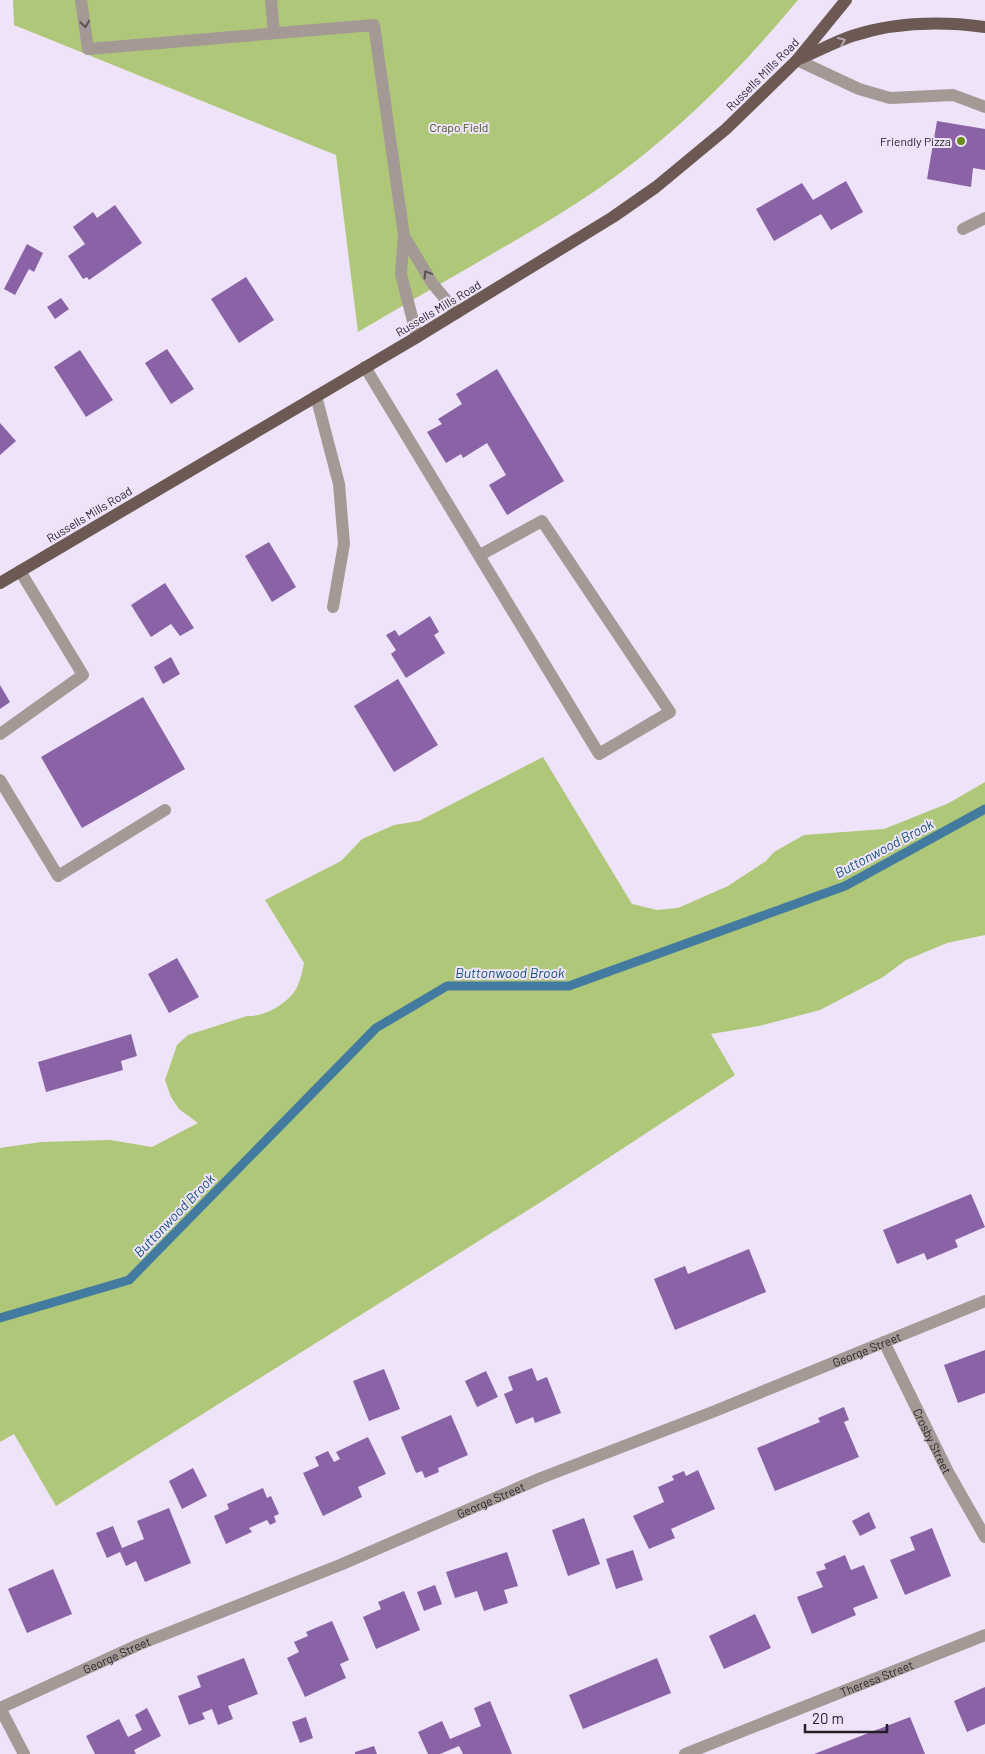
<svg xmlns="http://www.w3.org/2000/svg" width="985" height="1754" font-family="Barlow,sans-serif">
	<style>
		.green { fill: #afc778 }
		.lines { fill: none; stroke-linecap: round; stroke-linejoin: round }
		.stream { stroke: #427b9f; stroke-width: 9 }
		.building { fill: #8963a5 }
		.minor { stroke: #a59996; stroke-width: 12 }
		.major { stroke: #6c5953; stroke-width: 12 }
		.oneway { stroke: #585053 }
		.oneway2 { stroke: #b4a5ae }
		.poi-dot { fill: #6a8d16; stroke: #eee3f9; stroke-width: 2 }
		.labels { text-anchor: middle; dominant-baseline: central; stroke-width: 4; stroke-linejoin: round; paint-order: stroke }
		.street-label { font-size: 12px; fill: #241f27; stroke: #eee3f9 }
		.park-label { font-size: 12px; fill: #46551d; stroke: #eee3f9 }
		.poi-label { font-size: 12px; fill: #241f27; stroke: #eee3f9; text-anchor: end }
		.water-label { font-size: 14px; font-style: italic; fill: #145575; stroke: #eee3f9 }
	</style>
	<rect width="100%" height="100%" fill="#eee3f9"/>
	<g class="green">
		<path d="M13,0h785c-53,64 -111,123 -178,173 -41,31 -85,56 -128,81 -45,26 -90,52 -134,78l-22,-177 -322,-130z"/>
		<path d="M543,757l89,147 25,6 21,-2 50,-22 38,-25 8,-9 30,-17 80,-6 65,-26 36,-21v153l-38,8 -41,17 -23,17 -63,33 -61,16 -48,8 24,41 -191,125 -488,306 -42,-72 -14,8v-294l41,-6 69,-2 42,7 46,-24 -19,-14 -8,-12 -6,-17 12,-35 11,-10 59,-19c16,1 33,-9 44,-20 8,-8 11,-23 13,-33l-39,-63 76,-39 21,-22 32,-14 25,-4z"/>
	</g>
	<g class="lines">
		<path class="stream" d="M0,1318l129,-38 247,-252 71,-42h122l276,-100 140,-77"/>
	</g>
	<g class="building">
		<path d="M937,121l48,8v41l-12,-2 -2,19 -44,-8z"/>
		<path d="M846,181l17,31 -32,18 -10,-16 -47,27 -18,-32 46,-26 11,17z"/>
		<path d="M115,205l27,38 -53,37 -2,-3 -4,2 -15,-23 17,-12 -12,-17 20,-15 4,6z"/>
		<path d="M27,244l16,9 -9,19 -5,-3 -14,26 -11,-6z"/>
		<path d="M246,277l28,43 -35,23 -28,-44z"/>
		<path d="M61,298l8,11 -14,10 -8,-12z"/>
		<path d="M167,349l27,40 -23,15 -26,-41z"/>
		<path d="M80,350l33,50 -27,17 -32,-50z"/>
		<path d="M497,369l67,112 -57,34 -18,-30 17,-10 -19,-32 -24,15 -2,-4 -15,9 -19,-31 15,-8 -4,-5 24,-15 -6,-10z"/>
		<path d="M0,423l16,18 -16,14z"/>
		<path d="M269,542l27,45 -24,15 -27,-46z"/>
		<path d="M165,583l29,45 -14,8 -9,-12 -20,13 -20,-32z"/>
		<path d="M430,616l9,16 -5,3 11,18 -39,25 -15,-24 5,-4 -10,-15 9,-5 4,6z"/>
		<path d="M171,657l9,17 -17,10 -9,-17z"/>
		<path d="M398,679l40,66 -44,27 -40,-66z"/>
		<path d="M0,685l10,17 -10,7z"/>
		<path d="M143,697l42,72 -103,59 -41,-71z"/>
		<path d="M177,958l22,39 -30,16 -21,-39z"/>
		<path d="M131,1034l6,22 -16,5 2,9 -77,22 -8,-30z"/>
		<path d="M971,1194l14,33 -30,13 3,7 -31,13 -3,-7 -27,11 -14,-34z"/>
		<path d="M749,1249l17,43 -91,38 -21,-51 31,-13 3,8z"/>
		<path d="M985,1350v43l-27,10 -14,-38z"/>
		<path d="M532,1368l5,13 10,-4 14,36 -26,10 -2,-6 -17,7 -12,-30 9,-4 -5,-13z"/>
		<path d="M384,1369l16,40 -31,12 -16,-40z"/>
		<path d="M486,1371l12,26 -21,10 -12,-26z"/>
		<path d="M844,1407l5,13 -5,2 15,35 -84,34 -18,-43 63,-26 -2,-4z"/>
		<path d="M451,1415l17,40 -30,13 1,4 -14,6 -3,-7 -6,2 -15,-36z"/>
		<path d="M368,1437l18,37 -28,13 4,10 -39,19 -20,-43 16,-7 -4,-9 13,-6 6,11 6,-3 -4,-7z"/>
		<path d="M193,1468l14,28 -25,13 -13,-28z"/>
		<path d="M698,1470l17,39 -44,20 4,9 -26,11 -16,-33 31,-14 -6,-15 16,-7 -2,-4 12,-5 2,5z"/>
		<path d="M263,1488l4,10 4,-2 8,18 -5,2 2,6 -6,3 -3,-5 -18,8 3,4 -26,12 -12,-28 15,-7 -2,-5z"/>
		<path d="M169,1508l22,55 -46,19 -9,-21 -10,5 -6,-14 -13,6 -11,-25 17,-7 9,22 22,-9 -7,-18z"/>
		<path d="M869,1512l7,16 -16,8 -8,-15z"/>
		<path d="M584,1518l16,46 -32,12 -16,-46z"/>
		<path d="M932,1528l19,48 -46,19 -15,-35 25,-10 -5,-13z"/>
		<path d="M633,1550l10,30 -27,9 -10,-30z"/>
		<path d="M507,1552l11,34 -14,4 4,13 -24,8 -7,-20 -22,7 -9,-26z"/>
		<path d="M845,1555l6,15 13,-5 14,33 -25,10 3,7 -44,19 -15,-37 26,-10 -7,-15 10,-3 -2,-5z"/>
		<path d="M53,1569l19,45 -45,19 -19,-44z"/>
		<path d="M435,1585l7,19 -18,7 -7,-19z"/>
		<path d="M404,1591l16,39 -44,19 -13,-32 18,-8 -3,-7z"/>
		<path d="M755,1614l16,34 -47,21 -15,-33z"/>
		<path d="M332,1621l17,39 -9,4 6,14 -41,19 -18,-39 12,-6 -5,-10 14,-6 -2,-4z"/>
		<path d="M244,1658l14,36 -30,12 5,13 -15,6 -6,-16 -10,4 3,6 -16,6 -11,-29 23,-9 -4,-11z"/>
		<path d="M657,1658l14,35 -88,36 -14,-34z"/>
		<path d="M985,1687v37l-18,8 -13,-31z"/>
		<path d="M490,1701l22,53h-49l-4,-8 -19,8h-12l-10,-22 24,-11 8,18 31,-13 -7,-18z"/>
		<path d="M147,1708l14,28 -27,14 2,4h-41l-9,-18 33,-17 9,18 14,-7 -7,-15z"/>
		<path d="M306,1717l7,21 -13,5 -8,-21z"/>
		<path d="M910,1717l15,37h-111z"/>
		<path d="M374,1746l3,8h-22v-2z"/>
	</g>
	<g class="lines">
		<g class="minor">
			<path d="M81,0l7,49 286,-24 30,211"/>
			<path d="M271,0l3,33"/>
			<path d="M797,60l62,29 31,9 63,-3 32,12"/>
			<path d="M963,229l22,-11"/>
			<path d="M417,337l-16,-63 3,-38 28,47 25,30"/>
			<path d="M365,367l234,387 71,-42 -128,-191 -62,34"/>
			<path d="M316,396l23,88 5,60 -11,63"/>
			<path d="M0,734l83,-59 -63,-104"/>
			<path d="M0,780l58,96 107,-66"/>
			<path id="s1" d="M884,1342l64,130 37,65"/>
			<path id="s2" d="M24,1754l-24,-46 140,-64 200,-79 201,-87 174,-67 270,-110"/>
			<path id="s3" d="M685,1754l300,-119"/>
		</g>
		<g class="major">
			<path d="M799,59c18,-7 35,-17 53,-23 43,-14 88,-15 133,-9"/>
			<path d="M0,583l417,-246 196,-120 43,-30 70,-58 71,-69 49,-60"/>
		</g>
	</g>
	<defs><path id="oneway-chevron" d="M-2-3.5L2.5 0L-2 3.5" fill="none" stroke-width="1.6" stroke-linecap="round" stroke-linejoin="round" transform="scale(1.25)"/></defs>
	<g class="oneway">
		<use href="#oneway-chevron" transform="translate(85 24) rotate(82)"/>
		<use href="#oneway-chevron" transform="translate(427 274) rotate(-121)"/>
	</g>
	<use class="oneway2" href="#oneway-chevron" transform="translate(842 41) rotate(-23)"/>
	<circle class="poi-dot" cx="961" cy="141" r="5"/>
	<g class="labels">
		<g class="street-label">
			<text transform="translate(762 74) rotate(-45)">Russells Mills Road</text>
			<text transform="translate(438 308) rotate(-31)">Russells Mills Road</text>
			<text transform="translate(89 514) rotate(-31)">Russells Mills Road</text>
			<text stroke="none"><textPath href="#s2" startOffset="990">George Street</textPath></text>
			<text stroke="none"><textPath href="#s1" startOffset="110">Crosby Street</textPath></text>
			<text stroke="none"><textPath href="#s2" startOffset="585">George Street</textPath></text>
			<text stroke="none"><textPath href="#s2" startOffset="180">George Street</textPath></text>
			<text stroke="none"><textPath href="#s3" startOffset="206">Theresa Street</textPath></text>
		</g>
		<g class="park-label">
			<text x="459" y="127">Crapo Field</text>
		</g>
		<g class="poi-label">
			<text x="951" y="141">Friendly Pizza</text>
		</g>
		<g class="water-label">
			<text transform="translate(884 848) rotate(-28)">Buttonwood Brook</text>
			<text x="510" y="972">Buttonwood Brook</text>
			<text transform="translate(174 1215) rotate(-46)">Buttonwood Brook</text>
		</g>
	</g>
	<path d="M805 1724v8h82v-8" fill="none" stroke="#241f27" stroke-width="2.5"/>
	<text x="812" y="1724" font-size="15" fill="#241f27" stroke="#eee3f9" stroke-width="4" paint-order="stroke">20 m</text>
</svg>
